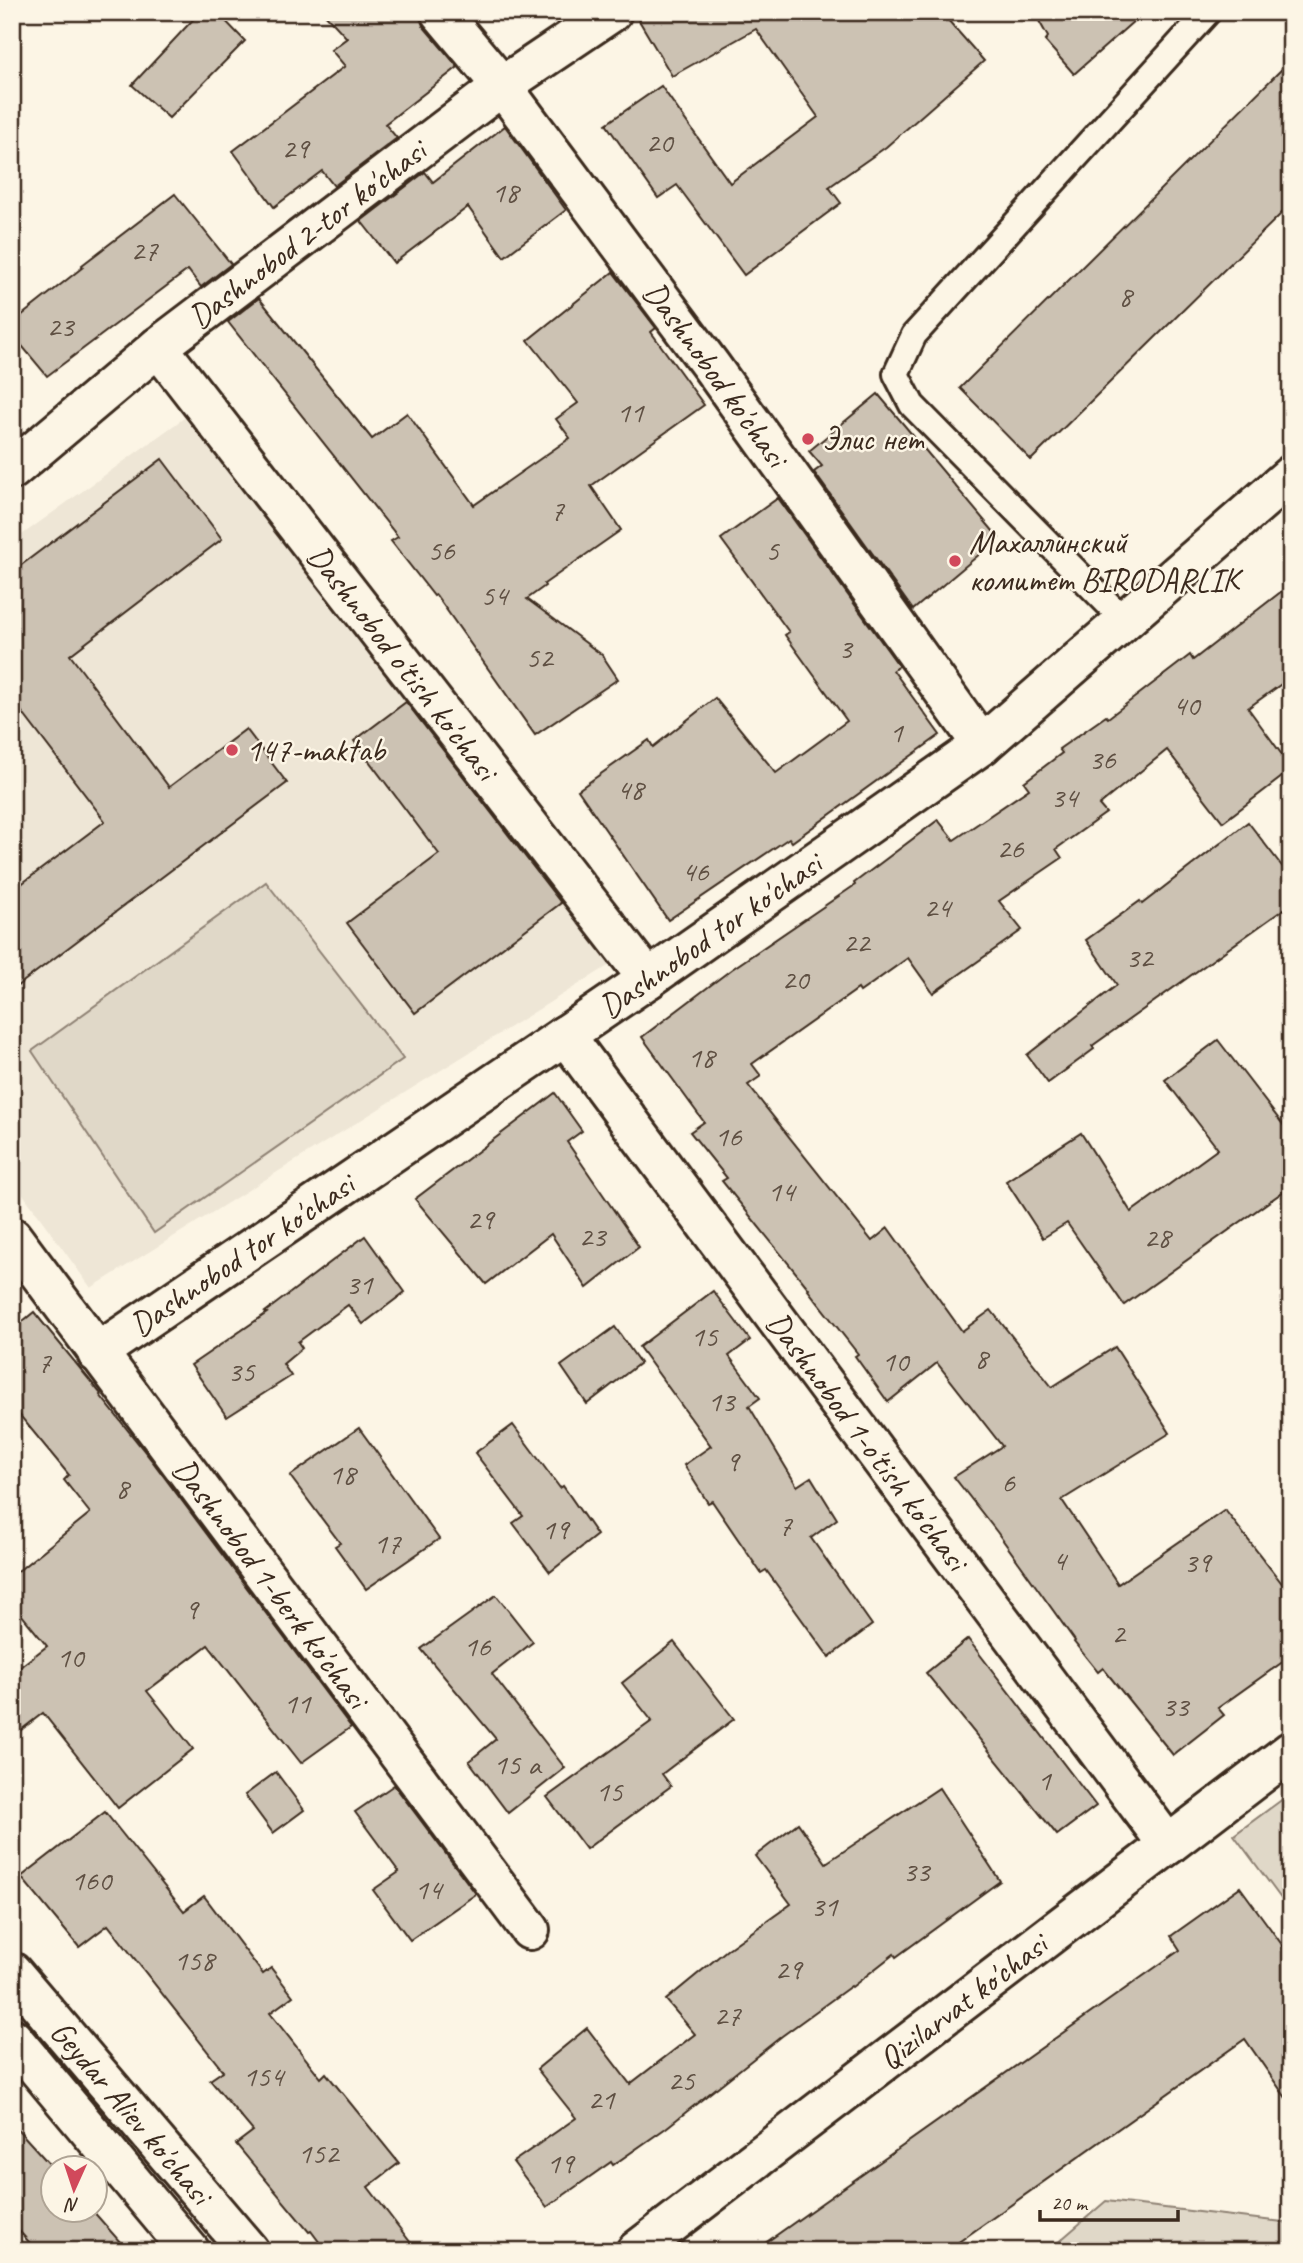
<svg xmlns="http://www.w3.org/2000/svg" width="1303" height="2263" font-family="Caveat,sans-serif">
	<style>
		.built { fill: #eee6d6 }
		.green { fill: #e0d8c8; stroke: #8e8173; stroke-width: 2 }
		.building { fill: #ccc2b3; stroke: #3b2a1e; stroke-width: 2 }
		.lines { fill: none; stroke-linecap: round; stroke-linejoin: round }
		.lane-casing { stroke: #3b2a1e; stroke-width: 30 }
		.street-casing { stroke: #3b2a1e; stroke-width: 44 }
		.secondary-casing { stroke: #3b2a1e; stroke-width: 44 }
		.lane { stroke: #fcf5e5; stroke-width: 24 }
		.street { stroke: #fcf5e5; stroke-width: 38 }
		.secondary { stroke: #fcf5e5; stroke-width: 38 }
		.poi-dot { fill: #d1495b; stroke: #fcf5e5; stroke-width: 2.5 }
		.labels { text-anchor: middle; dominant-baseline: central; stroke-width: 5; stroke-linejoin: round; paint-order: stroke }
		.number-label { font-size: 30px; fill: #5f5043 }
		.street-label { font-size: 33px; fill: #3b2a1e; stroke: #fcf5e5 }
		.poi-label { font-size: 33px; fill: #3b2a1e; stroke: #fcf5e5; text-anchor: start }
	</style>
	<rect width="100%" height="100%" fill="#fcf5e5"/>
	<filter id="ink" filterUnits="userSpaceOnUse"><feTurbulence type="fractalNoise" baseFrequency=".0143" numOctaves="2"/><feDisplacementMap in="SourceGraphic" scale="14" xChannelSelector="R" yChannelSelector="G"/><feConvolveMatrix kernelMatrix="1 2 1 2 8 2 1 2 1" color-interpolation-filters="sRGB"/></filter>
	<g filter="url(#ink)">
		<path class="built" d="M184,418l437,540 -530,330 -79,-109v-637z"/>
		<g class="green">
			<path d="M266,882l137,177 -249,174 -122,-182z"/>
			<path d="M1291,1793v119l-57,-77z"/>
			<path d="M1106,2201l185,22v28h-243z"/>
		</g>
		<g class="building">
			<path d="M200,12h17l28,29 -76,77 -37,-33z"/>
			<path d="M323,12h96l4,14 35,41 -73,57 12,14 -63,48 -12,-15 -48,36 -41,-56 112,-85 -14,-16 16,-12z"/>
			<path d="M634,12h307l43,49 -98,86 -57,40 12,16 -97,72 -67,-90 -19,13 -52,-74 55,-38 69,97 88,-66 -62,-88 -84,47z"/>
			<path d="M1034,12h110l-70,62 -29,-33 3,-4z"/>
			<path d="M1291,60v144l-260,256 -71,-72z"/>
			<path d="M505,126l61,84 -62,47 -36,-50 -74,56 -33,-42 64,-49 8,10z"/>
			<path d="M175,194l56,70 -30,23 -13,-17 -141,106 -35,-42v-11l71,-56 -1,-2z"/>
			<path d="M613,272l43,56 -5,4 53,73 -113,81 30,44 -77,54 1,2 -18,13 75,56 16,24 -83,56 -99,-140 -2,1 -43,-55 7,-4 -170,-215 31,-24 113,141 35,-26 67,92 96,-67 -14,-19 22,-16 -50,-63z"/>
			<path d="M878,394l121,144 -86,72 -99,-138 8,-6 -13,-15z"/>
			<path d="M162,459l60,80 -152,116 99,132 77,-58 41,54 -275,207v-99l93,-70 -93,-122v-127z"/>
			<path d="M778,498l121,168 -6,4 47,65 -148,107 -3,-4 -121,82 -90,-130 71,-50 4,7 62,-49 61,75 71,-52 -62,-86 4,-3 -68,-93z"/>
			<path d="M1291,584v93l-43,31 43,59v3l-68,52 -56,-72 -68,55 7,8 -50,36 6,9 -63,43 23,29 -89,63 -25,-35 -48,34 -2,-3 -106,75 9,12 -13,9 124,156 16,-13 74,103 29,-21 61,77 63,-40 55,86 -108,67 56,84 107,-74 66,85v61l-73,52 6,7 -51,40 -70,-87 -5,4 -24,-30 1,-1 -78,-109 -43,-55 48,-31 -65,-83 -49,39 -33,-46 3,-2 -50,-64 1,-1 -87,-108 5,-3 -37,-46 14,-10 -62,-85 90,-68 123,-84 -1,-2 84,-63 16,20 75,-51 -5,-7 38,-29 -3,-4 47,-33 2,2 82,-63 3,5z"/>
			<path d="M406,702l155,201 -146,110 -68,-90 92,-69 -85,-113z"/>
			<path d="M1248,822l43,56v26l-199,142 2,3 -46,34 -21,-28 90,-70 -31,-45 54,-39 2,3z"/>
			<path d="M1218,1040l73,95v51l-167,119 -57,-82 -24,15 -37,-57 75,-48 50,79 87,-63 -53,-69z"/>
			<path d="M555,1093l27,38 -15,11 72,105 -52,41 -36,-54 -65,50 -71,-85z"/>
			<path d="M365,1236l40,56 -42,32 -15,-19 -50,37 4,6 -19,16 8,12 -64,41 -36,-52 76,-52 -2,-1z"/>
			<path d="M713,1291l37,49 -21,16 31,42 -11,8 48,80 14,-9 26,42 -26,19 61,87 -43,32 -63,-87 -5,3 -49,-72 -4,2 -24,-38 27,-19 -72,-99z"/>
			<path d="M34,1312l67,82 -1,1 53,67 198,265 -50,36 -93,-118 -61,46 46,58 -75,59 -75,-95 -31,24v-64l35,-27 -35,-43v-27l78,-63 -26,-33 5,-5 -57,-69v-76z"/>
			<path d="M615,1327l25,36 -53,41 -26,-38z"/>
			<path d="M513,1425l47,63 3,-2 34,49 -47,37 -37,-49 10,-7 -48,-63z"/>
			<path d="M359,1428l80,111 -73,50 -31,-43 5,-3 -50,-67z"/>
			<path d="M496,1595l37,47 -41,32 73,94 -57,45 -39,-52 27,-22 -75,-90z"/>
			<path d="M968,1639l128,167 -39,29 -131,-162z"/>
			<path d="M674,1642l60,77 -72,55 9,12 -85,63 -39,-52 105,-76 -30,-38z"/>
			<path d="M276,1772l28,38 -31,23 -28,-38z"/>
			<path d="M394,1785l82,109 -66,46 -37,-50 26,-18 -44,-60z"/>
			<path d="M939,1788l61,93 -104,76 -2,-3 -42,33 -1,-1 -69,50 -116,92 -53,37 -2,-3 -64,45 -34,-45 63,-44 -39,-49 50,-41 43,56 65,-50 -29,-34 62,-51 63,-45 -36,-48 43,-33 28,40z"/>
			<path d="M105,1812l79,99 20,-15 59,78 8,-6 22,28 -23,17 51,65 5,-5 73,90 -31,24 49,64h-91l-15,-20 -2,1 -73,-88 17,-13 -43,-51 13,-9 -115,-146 -29,22 -58,-70z"/>
			<path d="M1240,1887l51,70v148l-46,-66 -299,212h-192l426,-301 -9,-14z"/>
			<path d="M12,2123l41,45 -1,42h40l36,41h-91l-25,-28z"/>
		</g>
		<g class="lines">
			<g class="lane-casing">
				<path id="lane" d="M1124,620l-212,-215 -16,-31 18,-39 294,-323"/>
			</g>
			<g class="street-casing">
				<g id="street">
					<path id="s1" d="M440,12l62,74 209,280 271,379"/>
					<path id="s2" d="M158,347l490,632"/>
					<path id="s3" d="M12,470l146,-123 344,-261 110,-74"/>
					<path id="s4" d="M565,1035l603,810"/>
					<path id="s5" d="M12,1237l518,693"/>
					<path id="s6" d="M97,1353l551,-374 334,-234 309,-270"/>
					<path id="s7" d="M636,2251l655,-500"/>
				</g>
			</g>
			<g class="secondary-casing">
				<g id="secondary">
					<path id="s8" d="M12,1972l237,279"/>
					<path d="M12,2038l178,213"/>
				</g>
			</g>
			<use href="#lane" class="lane"/>
			<use href="#street" class="street"/>
			<use href="#secondary" class="secondary"/>
		</g>
	</g>
	<g class="poi-dot">
		<circle cx="808" cy="439" r="7"/>
		<circle cx="955" cy="561" r="7"/>
		<circle cx="232" cy="750" r="7"/>
	</g>
	<g class="labels">
		<g class="number-label">
			<text x="659" y="142">20</text>
			<text x="295" y="148">29</text>
			<text x="505" y="192">18</text>
			<text x="144" y="250">27</text>
			<text x="1125" y="296">8</text>
			<text x="60" y="326">23</text>
			<text x="630" y="412">11</text>
			<text x="557" y="510">7</text>
			<text x="441" y="550">56</text>
			<text x="772" y="550">5</text>
			<text x="494" y="595">54</text>
			<text x="845" y="648">3</text>
			<text x="539" y="657">52</text>
			<text x="1186" y="705">40</text>
			<text x="896" y="732">1</text>
			<text x="1102" y="759">36</text>
			<text x="630" y="789">48</text>
			<text x="1064" y="797">34</text>
			<text x="1010" y="848">26</text>
			<text x="695" y="871">46</text>
			<text x="937" y="907">24</text>
			<text x="856" y="942">22</text>
			<text x="1139" y="957">32</text>
			<text x="795" y="979">20</text>
			<text x="701" y="1057">18</text>
			<text x="728" y="1136">16</text>
			<text x="781" y="1191">14</text>
			<text x="480" y="1219">29</text>
			<text x="592" y="1236">23</text>
			<text x="1157" y="1237">28</text>
			<text x="359" y="1284">31</text>
			<text x="704" y="1336">15</text>
			<text x="981" y="1358">8</text>
			<text x="895" y="1361">10</text>
			<text x="44" y="1362">7</text>
			<text x="241" y="1371">35</text>
			<text x="721" y="1401">13</text>
			<text x="732" y="1461">9</text>
			<text x="342" y="1474">18</text>
			<text x="1008" y="1482">6</text>
			<text x="122" y="1488">8</text>
			<text x="785" y="1525">7</text>
			<text x="555" y="1529">19</text>
			<text x="387" y="1543">17</text>
			<text x="1059" y="1560">4</text>
			<text x="1197" y="1562">39</text>
			<text x="191" y="1609">9</text>
			<text x="1118" y="1633">2</text>
			<text x="477" y="1646">16</text>
			<text x="70" y="1657">10</text>
			<text x="297" y="1703">11</text>
			<text x="1175" y="1706">33</text>
			<text x="517" y="1764">15 а</text>
			<text x="1044" y="1780">1</text>
			<text x="609" y="1791">15</text>
			<text x="916" y="1871">33</text>
			<text x="91" y="1880">160</text>
			<text x="428" y="1889">14</text>
			<text x="824" y="1906">31</text>
			<text x="194" y="1960">158</text>
			<text x="788" y="1969">29</text>
			<text x="727" y="2015">27</text>
			<text x="263" y="2076">154</text>
			<text x="681" y="2080">25</text>
			<text x="601" y="2099">21</text>
			<text x="318" y="2153">152</text>
			<text x="560" y="2163">19</text>
		</g>
		<g class="street-label">
			<text stroke="none"><textPath href="#s3" startOffset="378">Dashnobod 2-tor ko'chasi</textPath></text>
			<text stroke="none"><textPath href="#s1" startOffset="455">Dashnobod ko'chasi</textPath></text>
			<text stroke="none"><textPath href="#s2" startOffset="399">Dashnobod o'tish ko'chasi</textPath></text>
			<text stroke="none"><textPath href="#s6" startOffset="742">Dashnobod tor ko'chasi</textPath></text>
			<text stroke="none"><textPath href="#s6" startOffset="175">Dashnobod tor ko'chasi</textPath></text>
			<text stroke="none"><textPath href="#s4" startOffset="506">Dashnobod 1-o'tish ko'chasi</textPath></text>
			<text stroke="none"><textPath href="#s5" startOffset="432">Dashnobod 1-berk ko'chasi</textPath></text>
			<text stroke="none"><textPath href="#s7" startOffset="411">Qizilarvat ko'chasi</textPath></text>
			<text stroke="none"><textPath href="#s8" startOffset="184">Geydar Aliev ko'chasi</textPath></text>
		</g>
		<g class="poi-label">
			<text x="822" y="439">Элис нет</text>
			<text x="969" y="542">Махаллинский<tspan x="969" dy="38">комитет BIRODARLIK</tspan></text>
			<text x="246" y="750">147-maktab</text>
		</g>
	</g>
	<rect width="1303" height="2263" fill="none" stroke="#fcf5e5" stroke-width="42"/>
	<rect x="21" y="21" width="1261" height="2221" fill="none" stroke="#3b2a1e" stroke-width="2.5" filter="url(#ink)"/>
	<g transform="translate(74 2189) rotate(183)"><circle r="33" fill="#fcf5e5" stroke="#afa495" stroke-width="2"/>
	<path d="M0-5L12 26L0 18L-12 26Z" fill="#d1495b"/>
	<text y="-10" font-size="19" font-weight="bold" text-anchor="middle" fill="#3b2a1e">N</text>
	</g>
	<path d="M1040 2210v10h138v-10" fill="none" stroke="#3b2a1e" stroke-width="3.5"/>
	<text x="1051" y="2210" font-size="21" fill="#3b2a1e" stroke="#fcf5e5" stroke-width="5" paint-order="stroke">20 m</text>
</svg>
